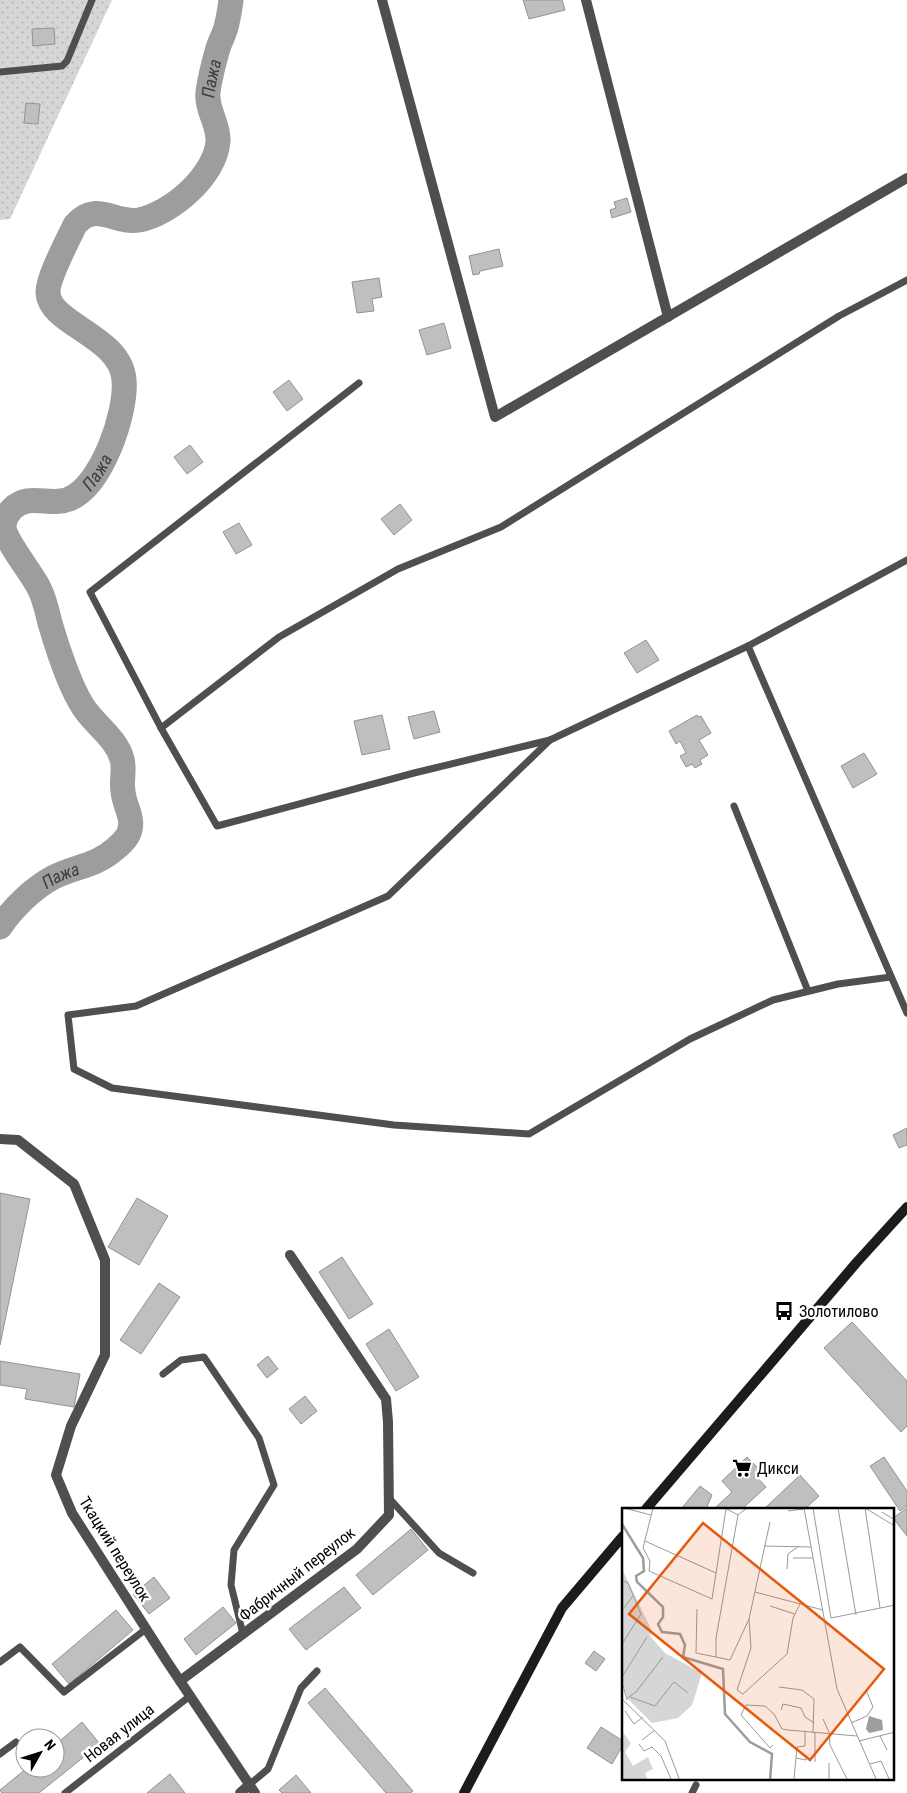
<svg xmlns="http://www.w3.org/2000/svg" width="907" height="1793" font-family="'Roboto Condensed',sans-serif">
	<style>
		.garden { fill: url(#garden-dots) }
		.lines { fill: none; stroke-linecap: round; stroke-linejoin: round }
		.river { stroke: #9d9d9d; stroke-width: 25 }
		.building { fill: #bfbfbf; stroke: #939393 }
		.service { stroke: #4f4f4f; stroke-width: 7 }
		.minor { stroke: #4f4f4f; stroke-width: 10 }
		.secondary { stroke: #1c1c1c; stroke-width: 10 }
		.labels { text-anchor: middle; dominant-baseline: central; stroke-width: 5; stroke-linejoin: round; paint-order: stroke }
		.poi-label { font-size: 16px; fill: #000; stroke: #fff; text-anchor: start }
		.street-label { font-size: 16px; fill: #000; stroke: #fff }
		.water-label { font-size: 18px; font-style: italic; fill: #3e3e3e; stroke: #fff }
		.inset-river { fill: none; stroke: #9d9d9d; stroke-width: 2.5 }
		.inset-road { fill: none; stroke: #999; stroke-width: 1 }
		.view { fill: #e8590c; fill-opacity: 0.15; stroke: #e8590c; stroke-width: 2.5 }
		.inset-edge { fill: none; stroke: #000; stroke-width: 2.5 }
	</style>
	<defs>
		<pattern id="garden-dots" width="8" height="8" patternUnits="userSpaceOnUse" patternTransform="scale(1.25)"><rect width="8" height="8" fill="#d6d6d6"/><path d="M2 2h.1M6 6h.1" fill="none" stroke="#b6b6b6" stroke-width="1.8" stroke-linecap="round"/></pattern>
	</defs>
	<rect width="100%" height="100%" fill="#fff"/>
	<path class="garden" d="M0,0h112l-102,219 -10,1z"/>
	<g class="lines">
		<path class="river" id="s1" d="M0,927c13,-19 33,-39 54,-50 22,-11 42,-11 61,-28 5,-4 10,-9 13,-14 8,-16 -4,-28 -5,-44 -2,-10 2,-22 -1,-32 -6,-21 -26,-33 -38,-51 -13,-19 -27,-61 -34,-85 -3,-12 -5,-23 -11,-35 -7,-15 -36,-49 -35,-63 1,-7 4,-12 8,-16 17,-17 38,-2 57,-10 33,-13 58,-87 55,-119 -3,-44 -74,-55 -76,-87 -1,-14 20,-53 27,-68 21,-25 39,-1 64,-5 32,-6 77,-45 79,-79 1,-17 -12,-31 -10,-49 2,-15 6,-30 10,-44 3,-9 8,-17 9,-25 2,-8 3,-15 4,-23"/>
	</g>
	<g class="building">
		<path d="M523,0h39l3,10 -36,9z"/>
		<path d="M54,28l1,16 -22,2 -1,-17z"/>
		<path d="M26,103l14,1 -2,20 -14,-1z"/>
		<path d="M627,198l4,14 -19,6 -2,-8 6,-2 -2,-6z"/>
		<path d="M499,249l4,17 -23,5 -1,3 -6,1 -4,-19z"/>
		<path d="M379,278l3,19 -10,2 2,12 -17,2 -5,-31z"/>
		<path d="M444,323l7,25 -24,7 -8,-25z"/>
		<path d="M289,380l14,19 -16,12 -14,-19z"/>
		<path d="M190,445l13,17 -16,12 -13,-17z"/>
		<path d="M400,504l12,16 -18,15 -13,-16z"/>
		<path d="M239,523l13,22 -16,9 -13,-22z"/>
		<path d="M646,640l13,20 -22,13 -13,-20z"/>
		<path d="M434,711l6,21 -26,7 -6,-22z"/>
		<path d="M382,715l8,34 -28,6 -8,-34z"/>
		<path d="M697,715l1,2 3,-1 10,17 -12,7 9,15 -8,5 2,4 -7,4 -3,-4 -6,3 -6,-11 6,-3 -6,-12 -4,3 -7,-13z"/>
		<path d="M864,753l13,21 -24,14 -12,-22z"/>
		<path d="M907,1128v17l-8,3 -6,-13z"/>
		<path d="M0,1193l30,6 -30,146z"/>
		<path d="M137,1198l31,18 -29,49 -31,-18z"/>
		<path d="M342,1257l31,47 -24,15 -30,-47z"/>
		<path d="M159,1283l21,14 -39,57 -21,-14z"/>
		<path d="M852,1322l55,59v45l-6,6 -77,-84z"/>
		<path d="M389,1329l30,48 -23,14 -30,-47z"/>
		<path d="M268,1356l10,13 -11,9 -10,-13z"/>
		<path d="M0,1361l80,13 -6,33 -49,-8 2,-10 -27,-4z"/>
		<path d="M305,1396l12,15 -16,13 -12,-15z"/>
		<path d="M747,1457l13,13 -5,5 11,12 -24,22h-28l18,-17 -10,-11z"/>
		<path d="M884,1457l23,34v15l-7,5 -30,-45z"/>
		<path d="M800,1475l19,21 -14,13h-41z"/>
		<path d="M700,1486l12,9 -6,14h-25z"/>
		<path d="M907,1508v28l-14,-18z"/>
		<path d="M411,1529l17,21 -55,45 -17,-20z"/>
		<path d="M154,1577l16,21 -21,16 -16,-20z"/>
		<path d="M344,1587l17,21 -55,42 -17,-21z"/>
		<path d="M223,1607l13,16 -40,32 -12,-16z"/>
		<path d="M116,1610l17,20 -64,54 -17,-20z"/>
		<path d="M594,1651l11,8 -9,12 -11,-8z"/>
		<path d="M325,1688l88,103 -2,2h-25l-78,-90z"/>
		<path d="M82,1722l18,22 -61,49h-37l-2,-3 27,-22h28v-23z"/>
		<path d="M601,1727l22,14v4l-11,19 -25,-16z"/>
		<path d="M170,1774l15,19h-38z"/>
		<path d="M296,1775l15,18h-29l-3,-3z"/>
	</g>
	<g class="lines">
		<g class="service">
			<path d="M0,72l62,-6 5,-5 25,-61"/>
			<path d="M359,383l-269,209 71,136 118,-91 119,-68 103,-42 338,-211 68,-36"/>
			<path d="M748,646l159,367"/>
			<path d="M161,728l56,98 197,-53 136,-33 198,-94 159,-86"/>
			<path d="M550,740l-162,156 -252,110 -68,9 6,54 38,19 282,37 135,9 161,-95 83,-39 65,-16 53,-7"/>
			<path d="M734,806l74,185"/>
			<path d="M163,1374l18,-14 23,-3 55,81 15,47 -40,65 -3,35 12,49"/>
			<path d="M389,1498l50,55 34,20"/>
			<path d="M0,1662l20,-15 44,45 82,-63"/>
			<path d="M0,1754l16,-12"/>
			<path d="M249,1785l19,-16 33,-81 16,-17"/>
			<path d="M65,1793l125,-97"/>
			<path d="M692,1793l4,-8"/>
		</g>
		<g class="minor">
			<path d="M382,0l113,417 412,-239"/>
			<path d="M586,0l82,317"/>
			<path d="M0,1139l18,1 56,44 31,76v95l-34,71 -15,49 16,38 94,147 89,133"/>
			<path d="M180,1681l177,-132 32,-34 -1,-93 -2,-23 -96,-144"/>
			<path d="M240,1793l9,-8"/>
		</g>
		<g class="secondary">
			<path d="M646,1509l211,-247 50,-55"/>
			<path d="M464,1793l98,-185 61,-72"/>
		</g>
	</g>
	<defs>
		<g id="bus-bare" transform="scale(1.5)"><path d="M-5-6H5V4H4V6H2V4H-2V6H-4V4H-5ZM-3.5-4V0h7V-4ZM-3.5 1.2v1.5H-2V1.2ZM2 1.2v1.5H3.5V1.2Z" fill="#000" stroke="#fff" stroke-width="2.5" paint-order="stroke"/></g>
		<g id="supermarket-bare" transform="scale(1.5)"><path d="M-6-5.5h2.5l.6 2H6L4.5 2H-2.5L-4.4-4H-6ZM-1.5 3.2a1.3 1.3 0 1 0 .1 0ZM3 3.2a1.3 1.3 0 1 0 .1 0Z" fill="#000" stroke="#fff" stroke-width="2.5" paint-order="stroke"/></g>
	</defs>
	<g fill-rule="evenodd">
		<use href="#bus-bare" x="784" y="1311"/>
		<use href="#supermarket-bare" x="742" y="1468"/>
	</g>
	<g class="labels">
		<g class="poi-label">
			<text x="799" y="1311">Золотилово</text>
			<text x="757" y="1468">Дикси</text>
		</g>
		<g class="street-label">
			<text transform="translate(115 1549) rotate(58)">Ткацкий переулок</text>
			<text transform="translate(297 1574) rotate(-38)">Фабричный переулок</text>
			<text transform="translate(119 1733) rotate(-38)">Новая улица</text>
		</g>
		<g class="water-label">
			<text stroke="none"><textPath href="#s1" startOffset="1162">Пажа</textPath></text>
			<text stroke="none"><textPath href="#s1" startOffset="621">Пажа</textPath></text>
			<text stroke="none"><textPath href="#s1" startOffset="81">Пажа</textPath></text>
		</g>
	</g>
	<g transform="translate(622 1508)">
		<rect width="272" height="272" fill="#fff"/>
		<path d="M0,223l9,12 -6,9 8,14 15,-9 5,12 -8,4 3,7h-26z" fill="#d6d6d6"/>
		<path d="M0,61l30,62 -2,5 15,17 37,20 -10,32 -14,13 -26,5 -25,-25 -5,-19z" fill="#d6d6d6"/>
		<path d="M247,208l13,4 1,10 -14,3 -3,-4z" fill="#9d9d9d"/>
		<path class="inset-river" d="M0,16l21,34 1,13 -8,5 1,6 26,25v10l-5,7 4,8 18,2 5,11 -2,12 40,12 2,45 25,28 22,12 -2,27"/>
		<path class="inset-road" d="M2,0l27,7M31,0l-10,40 7,13 -1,10 63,28 14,-90M103,0l13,7 9,-7M182,0l33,181 40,92M191,0l18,110 64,-13M216,0l18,107M243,0l15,100M243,0l30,18M166,3l16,-2M260,4l13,8M23,33l71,32M142,38l47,1M171,50h20M165,61l1,-15 11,-8M0,72l6,3 13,31 -19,30M133,84l68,18M148,98l25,8M75,101l-1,44 20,4v-19l22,-123M0,102l11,-14M127,111l2,29 -14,42 6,4 44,-40 6,-36 7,-14M94,149l14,3 19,-41 21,-97M0,169l25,-40M0,174l5,18M157,179l23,3 12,9 -1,34M8,189l25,9 19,-24 14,11M0,191l43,42 15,40M4,191l10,-7 27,-35M159,202l2,-6 18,4 4,9 9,6M3,203l9,13 9,-7M201,211l6,13 1,13 18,36M229,215l16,-7 6,-9 -7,-17M258,228l7,14M20,232l13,-10M237,233l36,-9M17,236l5,7 8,-4 9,9 11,25M151,237l-3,3 -29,-33 5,-10 19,1 9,8 8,15 6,1 69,6M174,250l10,2v-5M193,254v-29M248,256l11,-3 9,20M172,271l3,-32 8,-1v-14M207,273v-18"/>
		<path class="view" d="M81,15l181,146 -74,91 -181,-146z"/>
		<rect width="272" height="272" class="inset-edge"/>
	</g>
	<g transform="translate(40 1753) rotate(51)"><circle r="24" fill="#ffffff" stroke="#999999"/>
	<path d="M0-4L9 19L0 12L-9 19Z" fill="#000000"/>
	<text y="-8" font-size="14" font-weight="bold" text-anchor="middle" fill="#000000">N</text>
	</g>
</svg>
